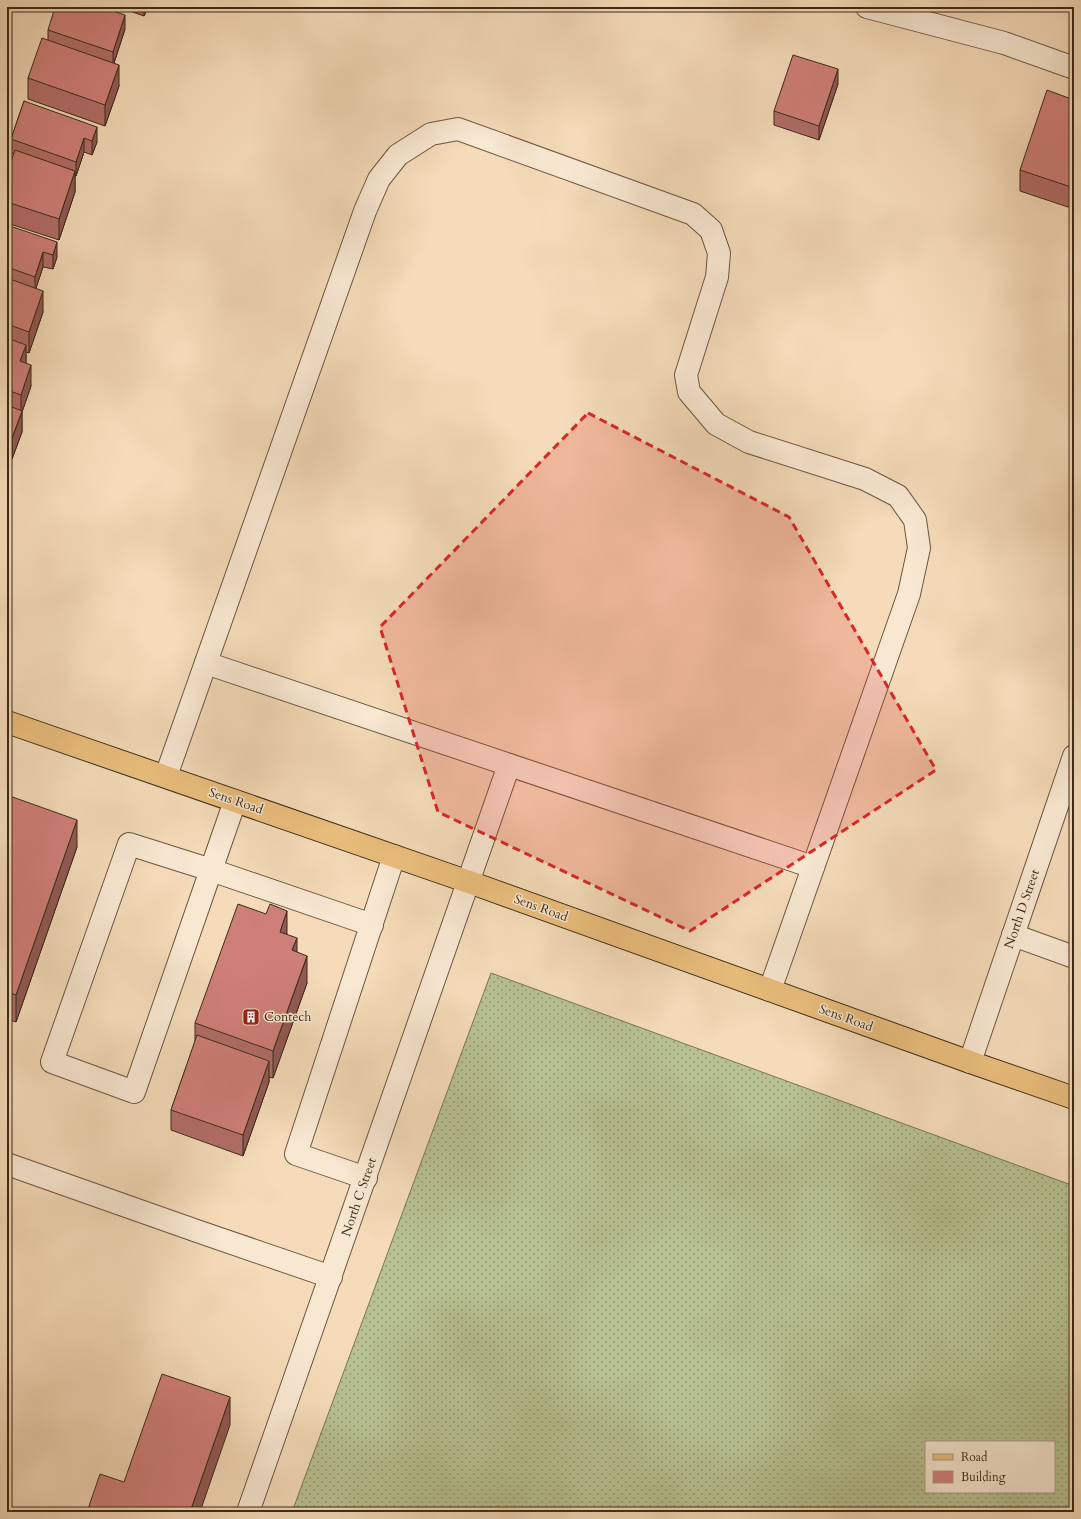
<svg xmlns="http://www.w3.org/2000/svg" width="1081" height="1519" font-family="Cardo,serif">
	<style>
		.grass { fill: url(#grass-dots); stroke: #797654; fill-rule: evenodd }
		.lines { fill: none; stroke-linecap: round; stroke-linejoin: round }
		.minor-casing { stroke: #6a573f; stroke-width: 24 }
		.major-casing { stroke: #3b2b16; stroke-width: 24 }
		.minor { stroke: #f8e8d2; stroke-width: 22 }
		.major { stroke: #eabe7c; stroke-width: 22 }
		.wall { fill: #b26d68; stroke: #3b2b16 }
		.shaded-wall { fill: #915955; stroke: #3b2b16 }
		.building { fill: #cf7f79; stroke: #3b2b16 }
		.marked { fill: #d62828; fill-opacity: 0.2; stroke: #d62828; stroke-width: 3; stroke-dasharray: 8 5; stroke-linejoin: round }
		.labels { text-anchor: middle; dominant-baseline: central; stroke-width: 3; stroke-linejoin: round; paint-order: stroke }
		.street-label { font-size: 13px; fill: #3b2b16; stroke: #f8e8d2 }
		.poi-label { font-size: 13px; fill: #3b2b16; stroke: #f8e8d2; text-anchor: start }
	</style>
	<defs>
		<pattern id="grass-dots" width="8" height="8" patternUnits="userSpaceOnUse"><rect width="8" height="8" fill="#b7c192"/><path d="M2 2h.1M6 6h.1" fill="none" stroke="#969d76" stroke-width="1.8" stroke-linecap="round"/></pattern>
	</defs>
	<rect width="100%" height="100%" fill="#f5dbb9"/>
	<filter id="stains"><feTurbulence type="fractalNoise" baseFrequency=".005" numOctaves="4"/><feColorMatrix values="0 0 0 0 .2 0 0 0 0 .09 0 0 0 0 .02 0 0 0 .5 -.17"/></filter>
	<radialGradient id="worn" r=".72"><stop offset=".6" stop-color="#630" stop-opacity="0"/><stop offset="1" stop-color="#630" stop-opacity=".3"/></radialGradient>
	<path class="grass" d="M491,973l583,213v326h-782zM926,1442h128v50h-128z"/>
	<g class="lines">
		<g class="minor-casing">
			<g id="minor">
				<path d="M867,7l137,36 70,25"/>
				<path d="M206,663l607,204"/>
				<path d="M166,776l199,-565 14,-32 19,-24 33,-21 27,-5 235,85 18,16 8,23 -2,24 -31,98 3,17 27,32 33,18 116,37 33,17 17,24 4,28 -10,46 -139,396"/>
				<path d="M235,801l-24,69 161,55"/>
				<path d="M129,844l82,26 -77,222 -82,-30z"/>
				<path d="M1013,935l61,22"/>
				<path d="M970,1062l104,-306"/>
				<path d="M7,1164l187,66 137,47"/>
				<path d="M366,1178l-70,-24 98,-298"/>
				<path d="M248,1512l261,-747"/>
			</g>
		</g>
		<g class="major-casing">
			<path id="major" d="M7,722l462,160 501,180 104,36"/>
		</g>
		<use href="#minor" class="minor"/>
		<use href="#major" class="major"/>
	</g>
	<g class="wall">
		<path d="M118,7h30l-4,9z"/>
		<path d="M125,29l-11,34 5,23 -14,40 -77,-27v-21l20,-38v-10z"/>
		<path d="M838,84l-19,56 -45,-15v-14z"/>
		<path d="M1074,100v109l-54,-18v-21z"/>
		<path d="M24,101l73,41 -5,13 -8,-3 -8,24h-1v16l-16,48 -52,-17v-54l1,1 6,-16 -3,-1v-14z"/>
		<path d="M7,225l50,32 -4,12 -10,-2 -7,21 7,24 -14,41 -3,-1v11l5,23 -9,26v20l-10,27 -5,-2z"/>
		<path d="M7,795l70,52 -61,175 -9,-3z"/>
		<path d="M287,935l10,17 10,31 -34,95 -4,-1v5l-26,74 -72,-26v-20l24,-68v-19z"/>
	</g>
	<g class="shaded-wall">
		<path d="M144,7h4l-4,9z"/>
		<path d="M125,15v14l-12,37v-14z"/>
		<path d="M119,65v21l-14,40v-21z"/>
		<path d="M838,69v15l-19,56v-14z"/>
		<path d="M97,127v15l-5,13v-14z"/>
		<path d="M84,138v14l-8,24v-14z"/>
		<path d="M75,171v21l-16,48v-21z"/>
		<path d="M57,242v15l-4,12v-14z"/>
		<path d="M43,252v15l-8,24v-14z"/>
		<path d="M43,291v21l-14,41v-21z"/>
		<path d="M26,345v21l-6,-5z"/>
		<path d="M31,365v21l-9,26v20l-10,27v-21l9,-23v-20z"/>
		<path d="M77,820v27l-61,175v-27z"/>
		<path d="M287,911v27l-7,-6z"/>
		<path d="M297,938v27l-5,-15z"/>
		<path d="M307,956v27l-34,95v-27z"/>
		<path d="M269,1061v21l-26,74v-21z"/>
		<path d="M230,1397v28l-30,87h-10z"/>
	</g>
	<g class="building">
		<path d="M55,7h46l24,8 -12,37 -65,-22z"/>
		<path d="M42,38l77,27 -14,40 -77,-27z"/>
		<path d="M793,55l45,14 -19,57 -45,-15z"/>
		<path d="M1047,90l27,10v88l-54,-18z"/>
		<path d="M24,101l73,26 -5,14 -8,-3 -8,24 -65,-23z"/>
		<path d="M15,150l60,21 -16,48 -52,-17v-33l1,1z"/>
		<path d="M7,225l50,17 -4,13 -10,-3 -8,25 -28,-10z"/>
		<path d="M7,278l36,13 -14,41 -22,-8z"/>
		<path d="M7,338l19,7 -6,16 11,4 -10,30 -14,-5z"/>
		<path d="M7,405l15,6 -10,27 -5,-2z"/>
		<path d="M7,795l70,25 -61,175 -9,-3z"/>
		<path d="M238,904l28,10 4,-10 17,7 -7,21 17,6 -5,12 15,6 -34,95 -78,-28z"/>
		<path d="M197,1035l72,26 -26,74 -72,-25z"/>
		<path d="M162,1374l68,23 -40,115h-103l13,-38 24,8z"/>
	</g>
	<path class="marked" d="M588,413l201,104 147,253 -246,161 -252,-119 -58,-185z"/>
	<defs>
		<g id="building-square" transform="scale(0.9)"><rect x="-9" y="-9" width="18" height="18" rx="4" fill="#8f2418" stroke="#f8e8d2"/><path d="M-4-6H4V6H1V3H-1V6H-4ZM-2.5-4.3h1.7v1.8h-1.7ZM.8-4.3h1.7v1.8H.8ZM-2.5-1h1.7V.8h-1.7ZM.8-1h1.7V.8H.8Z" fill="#fff"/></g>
	</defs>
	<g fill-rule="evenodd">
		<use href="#building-square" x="251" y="1017"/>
	</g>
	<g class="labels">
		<g class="street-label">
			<text transform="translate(236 801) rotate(19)">Sens Road</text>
			<text transform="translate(541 908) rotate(20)">Sens Road</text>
			<text transform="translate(1022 909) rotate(-71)">North D Street</text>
			<text transform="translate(846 1018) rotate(20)">Sens Road</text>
			<text transform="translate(359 1197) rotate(-71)">North C Street</text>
		</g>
		<g class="poi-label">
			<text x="264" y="1017">Contech</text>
		</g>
	</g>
	<rect width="1081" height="1519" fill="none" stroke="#f5dbb9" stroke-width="24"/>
	<rect x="8" y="8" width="1065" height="1503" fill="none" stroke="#3b2b16" stroke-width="2"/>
	<rect x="12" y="12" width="1057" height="1495" fill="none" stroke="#3b2b16"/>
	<rect x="925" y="1441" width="130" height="52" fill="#f8e8d2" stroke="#ac9c87"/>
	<rect x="933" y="1454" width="20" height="6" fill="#eabe7c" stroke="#ac9c87"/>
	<text x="961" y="1461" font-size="12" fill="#3b2b16">Road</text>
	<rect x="933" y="1471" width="20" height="12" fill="#cf7f79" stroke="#ac9c87"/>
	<text x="961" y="1481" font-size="12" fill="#3b2b16">Building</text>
	<rect width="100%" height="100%" filter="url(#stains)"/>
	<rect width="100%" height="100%" fill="url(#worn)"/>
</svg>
